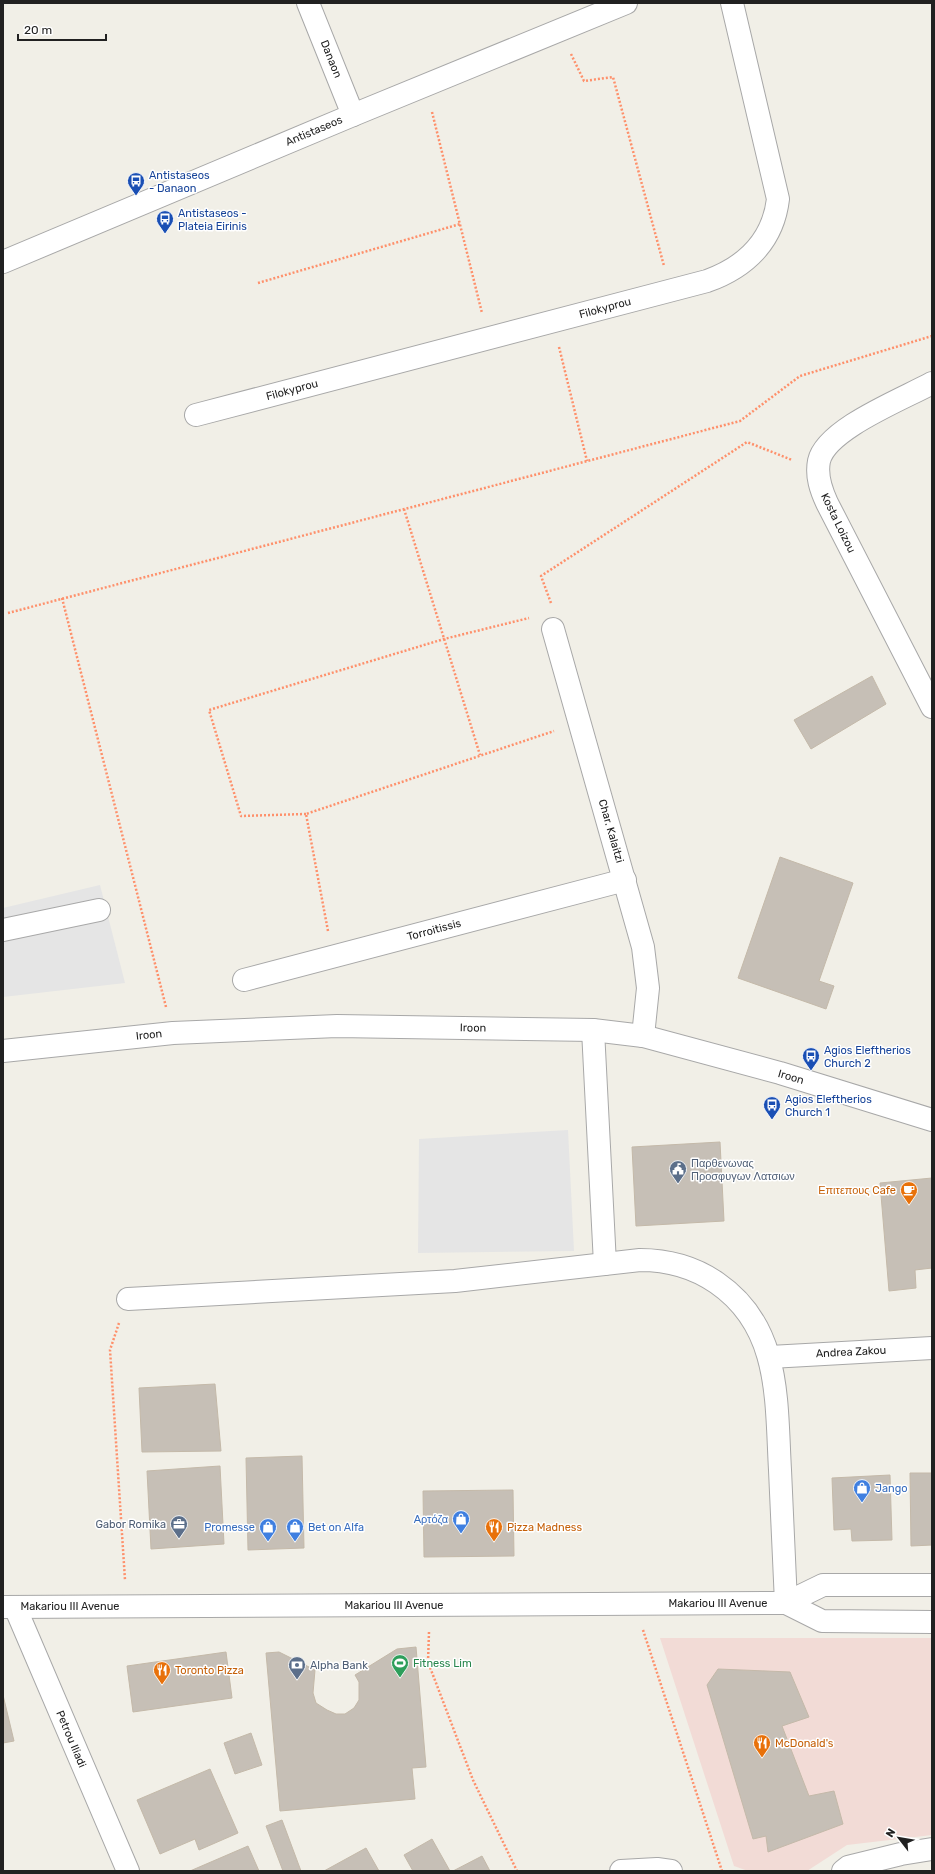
<svg xmlns="http://www.w3.org/2000/svg" width="935" height="1874" font-family="Rubik,sans-serif">
	<style>
		.commercial { fill: #f2dbd6 }
		.parking { fill: #e5e5e5 }
		.building { fill: #c6bfb6; stroke: #c4b9a9 }
		.lines { fill: none; stroke-linecap: round; stroke-linejoin: round }
		.minor-casing { stroke: #a8a8a8; stroke-width: 24 }
		.path { stroke: #fe906b; stroke-width: 2.5; stroke-dasharray: 2 2; stroke-linecap: butt }
		.minor { stroke: #fff; stroke-width: 22 }
		.labels { text-anchor: middle; dominant-baseline: central; stroke-width: 3; stroke-linejoin: round; paint-order: stroke }
		.street-label { font-size: 11px; fill: #212121; stroke: #fff }
		.transit-label { font-size: 11px; fill: #164399; stroke: #fff; text-anchor: start }
		.service-label { font-size: 11px; fill: #4e5e75; stroke: #fff; text-anchor: start }
		.food-label { font-size: 11px; fill: #c56008; stroke: #fff; text-anchor: start }
		.shop-label { font-size: 11px; fill: #366cbe; stroke: #fff; text-anchor: start }
		.leisure-label { font-size: 11px; fill: #27864d; stroke: #fff; text-anchor: start }
	</style>
	<rect width="100%" height="100%" fill="#f1efe7"/>
	<path class="commercial" d="M660,1638h272v197l-85,10 -40,26h-59l-14,-5z"/>
	<g class="parking">
		<path d="M100,885l25,98 -122,14v-89z"/>
		<path d="M568,1130l6,121 -156,2 1,-114z"/>
	</g>
	<g class="building">
		<path d="M872,676l14,28 -75,45 -17,-29z"/>
		<path d="M780,857l73,26 -34,98 15,5 -8,23 -88,-31z"/>
		<path d="M720,1142l4,79 -88,5 -4,-79z"/>
		<path d="M932,1178v90l-17,2 1,18 -27,3 -9,-108z"/>
		<path d="M215,1384l6,67 -79,1 -3,-64z"/>
		<path d="M302,1456l2,92 -56,2 -2,-92z"/>
		<path d="M220,1466l4,78 -73,5 -4,-78z"/>
		<path d="M910,1473h22v72l-21,1z"/>
		<path d="M890,1475l2,65 -40,1 -1,-12 -17,1 -2,-52z"/>
		<path d="M513,1490l1,66 -90,1 -1,-66z"/>
		<path d="M416,1647l10,120 -14,1 3,31 -135,12 -14,-158 13,-1 36,18 -2,23 3,10 11,7 9,4h9l9,-6 5,-8v-18l-4,-7 42,-26z"/>
		<path d="M226,1652l6,46 -99,14 -6,-46z"/>
		<path d="M718,1669l72,3 19,45 -27,9 27,70 25,-5 9,33 -75,28 -2,-16 -13,3 -46,-154z"/>
		<path d="M3,1695l11,46 -11,2z"/>
		<path d="M251,1733l11,32 -27,9 -11,-31z"/>
		<path d="M210,1769l28,64 -39,17 -4,-11 -35,15 -23,-54z"/>
		<path d="M282,1820l19,51h-18l-17,-45z"/>
		<path d="M432,1839l18,32h-37l-9,-16z"/>
		<path d="M248,1846l11,25h-69z"/>
		<path d="M366,1848l13,23h-55z"/>
		<path d="M482,1856l8,15h-37z"/>
	</g>
	<g class="lines">
		<g class="minor-casing">
			<g id="minor">
				<path d="M308,3l45,112"/>
				<path d="M3,262l350,-147 273,-112"/>
				<path d="M932,383c-29,16 -106,46 -113,78 -3,15 2,29 8,42l105,204"/>
				<path d="M196,415l511,-134c39,-14 66,-40 71,-82l-46,-196"/>
				<path d="M553,629l90,318 5,41 -5,48"/>
				<path d="M3,930l96,-20"/>
				<path d="M244,980l381,-100"/>
				<path d="M593,1030l12,234"/>
				<path d="M3,1051l170,-18 164,-7 256,4 50,6 137,37 152,47"/>
				<path d="M128,1299l327,-18 185,-21c28,0 54,7 77,23 64,44 59,117 63,187 2,44 4,89 6,133"/>
				<path d="M770,1357l162,-9"/>
				<path d="M786,1603l37,-18h109"/>
				<path d="M3,1607l783,-4 36,18 110,1"/>
				<path d="M15,1607l113,264"/>
				<path d="M621,1871l36,-2 14,2"/>
				<path d="M843,1871l5,-4 53,-13 31,-5"/>
			</g>
		</g>
		<g class="path">
			<path d="M571,54l13,27 29,-4 51,189"/>
			<path d="M432,112l50,201"/>
			<path d="M258,283l202,-59"/>
			<path d="M559,347l28,114"/>
			<path d="M404,509l76,246"/>
			<path d="M62,598l104,409"/>
			<path d="M551,603l-10,-27 206,-134 45,18"/>
			<path d="M8,613l732,-192 60,-45 132,-40"/>
			<path d="M306,814l-65,2 -32,-106 235,-71 85,-21"/>
			<path d="M328,931l-22,-117 248,-83"/>
			<path d="M119,1323l-9,27 15,230"/>
			<path d="M643,1630l79,241"/>
			<path d="M429,1632l-1,30 45,118 44,91"/>
		</g>
		<use href="#minor" class="minor"/>
	</g>
	<defs>
		<g id="bus-pin" transform="scale(0.9)"><path d="M0 17L-7.5 6A9.5 9.5 0 1 1 7.5 6Z" fill="#1a4fb4" stroke="#fff"/><path d="M-5-6H5V4H4V6H2V4H-2V6H-4V4H-5ZM-3.5-4V0h7V-4ZM-3.5 1.2v1.5H-2V1.2ZM2 1.2v1.5H3.5V1.2Z" fill="#fff"/></g>
		<g id="civic-pin" transform="scale(0.9)"><path d="M0 17L-7.5 6A9.5 9.5 0 1 1 7.5 6Z" fill="#5c6f8a" stroke="#fff"/><path d="M-.6-6.5H3V-4.5H.6V-3L4-1V1h2V6H-6V1h2V-1L-.6-3ZM-1.2 2.5V6h2.4V2.5Z" fill="#fff"/></g>
		<g id="cafe-pin" transform="scale(0.9)"><path d="M0 17L-7.5 6A9.5 9.5 0 1 1 7.5 6Z" fill="#e8710a" stroke="#fff"/><path d="M-5.5-4.5H6V0H3Q3 3.5 0 3.5H-2.5Q-5.5 3.5-5.5 0ZM3-3.2v2h1.7v-2ZM-6 4.5H4V6H-6Z" fill="#fff"/></g>
		<g id="shop-pin" transform="scale(0.9)"><path d="M0 17L-7.5 6A9.5 9.5 0 1 1 7.5 6Z" fill="#3f7fe0" stroke="#fff"/><path d="M-5-2.5h2.3a2.7 3.5 0 0 1 5.4 0H5L5.5 6h-11ZM-1.5-2.5h3a1.5 2.3 0 0 0-3 0Z" fill="#fff"/></g>
		<g id="office-pin" transform="scale(0.9)"><path d="M0 17L-7.5 6A9.5 9.5 0 1 1 7.5 6Z" fill="#5c6f8a" stroke="#fff"/><path d="M-6-3h4V-5.5h4V-3h4V5H-6ZM-1-4.5V-3h2v-1.5ZM-6 0V1H6V0Z" fill="#fff"/></g>
		<g id="restaurant-pin" transform="scale(0.9)"><path d="M0 17L-7.5 6A9.5 9.5 0 1 1 7.5 6Z" fill="#e8710a" stroke="#fff"/><path d="M-5-6h1v4h1v-4h1v4h1v-4h1v5L-1.5 .5V6h-2V.5L-5-1ZM5-6V6H3V1.5H1.5Q1.5-4 5-6Z" fill="#fff"/></g>
		<g id="stadium-pin" transform="scale(0.9)"><path d="M0 17L-7.5 6A9.5 9.5 0 1 1 7.5 6Z" fill="#2e9e5b" stroke="#fff"/><path d="M0-5a6.5 5 0 1 0 0 10a6.5 5 0 1 0 0-10ZM-3.5-1.8h7v3.6h-7Z" fill="#fff"/></g>
		<g id="bank-pin" transform="scale(0.9)"><path d="M0 17L-7.5 6A9.5 9.5 0 1 1 7.5 6Z" fill="#5c6f8a" stroke="#fff"/><path d="M-6-4H6V4H-6ZM0-2.3a2.3 2.3 0 1 0 0 4.6a2.3 2.3 0 1 0 0-4.6Z" fill="#fff"/></g>
	</defs>
	<g fill-rule="evenodd">
		<use href="#bus-pin" x="136" y="181"/>
		<use href="#bus-pin" x="165" y="219"/>
		<use href="#bus-pin" x="811" y="1056"/>
		<use href="#bus-pin" x="772" y="1105"/>
		<use href="#civic-pin" x="678" y="1169"/>
		<use href="#cafe-pin" x="909" y="1190"/>
		<use href="#shop-pin" x="862" y="1488"/>
		<use href="#shop-pin" x="461" y="1519"/>
		<use href="#office-pin" x="179" y="1524"/>
		<use href="#shop-pin" x="268" y="1527"/>
		<use href="#shop-pin" x="295" y="1527"/>
		<use href="#restaurant-pin" x="494" y="1527"/>
		<use href="#stadium-pin" x="400" y="1663"/>
		<use href="#bank-pin" x="297" y="1665"/>
		<use href="#restaurant-pin" x="162" y="1670"/>
		<use href="#restaurant-pin" x="762" y="1743"/>
	</g>
	<g class="labels">
		<g class="street-label">
			<text transform="translate(331 59) rotate(68)">Danaon</text>
			<text transform="translate(314 131) rotate(-23)">Antistaseos</text>
			<text transform="translate(605 308) rotate(-15)">Filokyprou</text>
			<text transform="translate(292 390) rotate(-15)">Filokyprou</text>
			<text transform="translate(838 523) rotate(64)">Kosta Loizou</text>
			<text transform="translate(611 831) rotate(74)">Char. Kalaitzi</text>
			<text transform="translate(434 930) rotate(-15)">Torroitissis</text>
			<text transform="translate(473 1028) rotate(1)">Iroon</text>
			<text transform="translate(149 1035) rotate(-6)">Iroon</text>
			<text transform="translate(791 1077) rotate(16)">Iroon</text>
			<text transform="translate(851 1352) rotate(-3)">Andrea Zakou</text>
			<text x="718" y="1603">Makariou III Avenue</text>
			<text x="394" y="1605">Makariou III Avenue</text>
			<text x="70" y="1606">Makariou III Avenue</text>
			<text transform="translate(71 1739) rotate(67)">Petrou Iliadi</text>
		</g>
		<g class="transit-label">
			<text x="149" y="175">Antistaseos<tspan x="149" dy="13">- Danaon</tspan></text>
			<text x="178" y="213">Antistaseos -<tspan x="178" dy="13">Plateia Eirinis</tspan></text>
			<text x="824" y="1050">Agios Eleftherios<tspan x="824" dy="13">Church 2</tspan></text>
			<text x="785" y="1099">Agios Eleftherios<tspan x="785" dy="13">Church 1</tspan></text>
		</g>
		<g class="service-label">
			<text x="691" y="1163">Παρθενωνας<tspan x="691" dy="13">Προσφυγων Λατσιων</tspan></text>
			<text x="166" y="1524" text-anchor="end">Gabor Romika</text>
			<text x="310" y="1665">Alpha Bank</text>
		</g>
		<g class="food-label">
			<text x="896" y="1190" text-anchor="end">Επιτεπους Cafe</text>
			<text x="507" y="1527">Pizza Madness</text>
			<text x="175" y="1670">Toronto Pizza</text>
			<text x="775" y="1743">McDonald's</text>
		</g>
		<g class="shop-label">
			<text x="875" y="1488">Jango</text>
			<text x="448" y="1519" text-anchor="end">Αρτόζα</text>
			<text x="255" y="1527" text-anchor="end">Promesse</text>
			<text x="308" y="1527">Bet on Alfa</text>
		</g>
		<g class="leisure-label">
			<text x="413" y="1663">Fitness Lim</text>
		</g>
	</g>
	<rect width="935" height="1874" fill="none" stroke="#212121" stroke-width="8"/>
	<g transform="translate(899 1838) rotate(301)" stroke="#ffffff" stroke-width="3" paint-order="stroke">
	<path d="M0-3L7 15L0 10L-7 15Z" fill="#212121"/>
	<text y="-6" font-size="11" font-weight="bold" text-anchor="middle" fill="#212121">N</text>
	</g>
	<path d="M18 34v6h88v-6" fill="none" stroke="#212121" stroke-width="2"/>
	<text x="24" y="34" font-size="12" fill="#212121" stroke="#ffffff" stroke-width="3" paint-order="stroke">20 m</text>
</svg>
